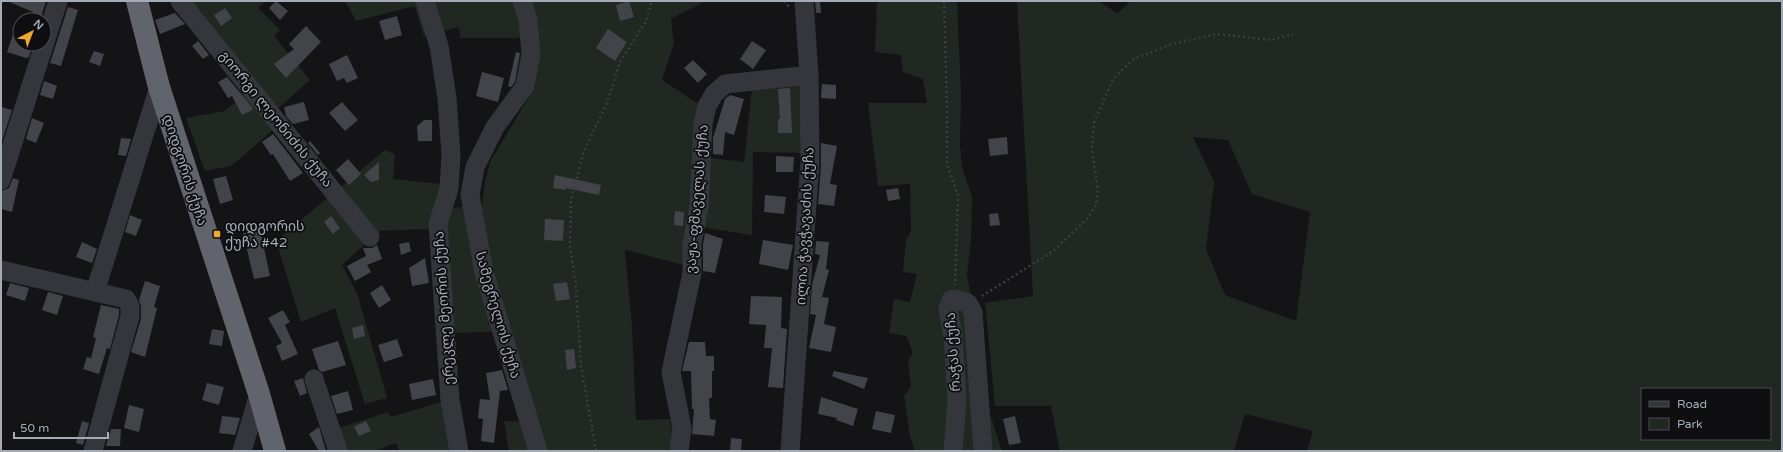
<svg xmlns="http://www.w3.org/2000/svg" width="1783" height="452" font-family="'Varela Round','Noto Sans Georgian',sans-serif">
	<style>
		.green { fill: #202821; fill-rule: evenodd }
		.building { fill: #434449 }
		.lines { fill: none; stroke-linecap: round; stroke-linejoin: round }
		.path { stroke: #3b3d42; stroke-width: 2.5; stroke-dasharray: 2 3; stroke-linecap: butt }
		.minor { stroke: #35363b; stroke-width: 19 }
		.highway { stroke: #61646c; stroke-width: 22 }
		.poi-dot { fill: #f1a730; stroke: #0f0f11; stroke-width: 1.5 }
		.labels { text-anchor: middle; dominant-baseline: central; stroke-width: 3.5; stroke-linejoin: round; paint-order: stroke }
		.street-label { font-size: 14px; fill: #a5abb6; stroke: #0f0f11 }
		.poi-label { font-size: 14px; fill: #a5abb6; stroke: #0f0f11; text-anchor: start }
	</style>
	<rect width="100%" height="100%" fill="#141416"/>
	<g class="green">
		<path d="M187,1h78l-7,7 22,22 -6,6 36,44 -43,38 8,10 -44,38 -26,5 -19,-53 39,-7 31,-27z"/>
		<path d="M344,1h361l-34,18 3,24 -12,37 40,26 -7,50 49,6 8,-74 50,-7 1,72 -50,-1 -1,83 -64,-10 -4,40 -59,-15 7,76 4,94 34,-1 3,18 -2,14h-162l-5,-30 32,1 -27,-91 -54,2 -9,-107 3,-18 33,-2 3,-24 5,-20 45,-75 3,-49h-78l-1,-11 -35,9 -9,-30 -59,15 -8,-15z"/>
		<path d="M877,1h80l4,92 -1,52 2,22 10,30 -1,43 -4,34 3,18 7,11 13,111 12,37h-87l-5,-14 -6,-41 7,-9 -3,-26 5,-8 -7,-17 -17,-3 5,-34 16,3 7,-28 -14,-2 3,-31 5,-10 -1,-47 -32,2 -10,-83h59l-4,-24 -20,-7 -2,-17 -26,-3z"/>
		<path d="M1017,1h82l18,12 14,-12h651v450h-475l6,-20 -68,-17 -11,37h-174l-9,-45h-56l-10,-103 48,-7zM1193,137l35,3 24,54 58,18 -14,109 -71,-26 -19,-46 8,-67zM1642,389h128v50h-128z"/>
		<path d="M385,150l10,4 -2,25 48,5 -12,45 -49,2 -38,34 15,28 30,105 -22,6 -30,-96 -34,14 -25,-81z"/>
		<path d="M458,397l8,54h-67l-3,-8 -21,8h-29l-7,-23 49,-16 2,5z"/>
	</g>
	<g class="building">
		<path d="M7,1h39l-6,19h-10l3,-8z"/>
		<path d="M276,1l12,10 -8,9 -11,-12z"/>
		<path d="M629,1l5,16 -14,4 -4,-16z"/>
		<path d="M815,1h5l1,12h-5z"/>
		<path d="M68,7l10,3 -17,56 -11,-3z"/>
		<path d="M225,8l7,10 -11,8 -7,-11z"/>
		<path d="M175,13l10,11 -25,10 -5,-14z"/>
		<path d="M397,16l5,19 -17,5 -6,-19z"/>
		<path d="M18,20h2v24h13l-4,13 -3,1 -19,-6z"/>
		<path d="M306,26l15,16 -35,36 -12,-14 20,-15 -5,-5z"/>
		<path d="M608,29l19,13 -12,19 -19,-13z"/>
		<path d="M198,41l11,14 -6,4 -11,-13z"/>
		<path d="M752,41l14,9 -13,19 -13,-10z"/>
		<path d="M94,51l10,3 -4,12 -11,-4z"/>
		<path d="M516,52l4,1 -5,29 -4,5 -3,-1z"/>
		<path d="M347,55l11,23 -11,5 -3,-5 -7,3 -8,-17z"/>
		<path d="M693,60l14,14 -9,9 -14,-15z"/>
		<path d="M482,72l22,6 -6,24 -22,-6z"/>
		<path d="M227,77l24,29 2,4 -11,5 -10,-19 -4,2 -10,-16z"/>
		<path d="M44,81l13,5 -4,13 -13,-4z"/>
		<path d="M822,84l14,1v14l-15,-1z"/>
		<path d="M790,88l2,45h-14v-14h2l-2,-30z"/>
		<path d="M730,95l14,4 -10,36 -9,-3 -2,23 -10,-1v-16l12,-39z"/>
		<path d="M304,102l5,18 -16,4 -7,-8 -2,-9z"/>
		<path d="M342,102l16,18 -13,11 -16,-18z"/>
		<path d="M1,107l11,3 -11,34z"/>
		<path d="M32,118l12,5 -8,20 -10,-4z"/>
		<path d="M424,120h8v21h-14l-1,-15z"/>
		<path d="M273,134l30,39 -13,8 -17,-27 -2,1 -9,-13z"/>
		<path d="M1007,137l1,17 -18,2 -2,-17z"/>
		<path d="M121,138l10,1 -5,17 -8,-1z"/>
		<path d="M310,141l10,12 -2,2 -10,-12z"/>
		<path d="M821,143l16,3 -7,38 7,1 -3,21 -16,-2 3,-39z"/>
		<path d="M776,156l18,1 -1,15h-17z"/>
		<path d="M348,159l13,15 -12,11 -13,-15z"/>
		<path d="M379,162v18l-8,2 -7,-7z"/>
		<path d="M555,175l46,10 -2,10 -33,-7v2l-13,-2z"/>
		<path d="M226,176l7,24 -13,4 -7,-25z"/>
		<path d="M13,178l6,2 -7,32 -11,-3v-18l8,-3z"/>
		<path d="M898,188l2,11 -12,2 -2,-11z"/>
		<path d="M765,195l21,2 -2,17 -20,-2z"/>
		<path d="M675,211l9,1 -1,14 -9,-1z"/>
		<path d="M998,213l2,12 -10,1 -1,-12z"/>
		<path d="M130,215l12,5 -6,16 -11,-4z"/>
		<path d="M331,216l9,12 -7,6 -9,-12z"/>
		<path d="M545,219l19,1 -1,21 -19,-1z"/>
		<path d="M260,229l10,47 -16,3 -11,-46z"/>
		<path d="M705,233l18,6 -8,34 -12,-2v-27z"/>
		<path d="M763,240l30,5 -5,25 -29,-6z"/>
		<path d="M816,241l13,1 -3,27 3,1 -7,27 7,1 -5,26 12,3 -5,25 -22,-4 7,-33 -6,-1 2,-29 8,-30 -5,-1z"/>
		<path d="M82,242l15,7 -5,14 -16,-6z"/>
		<path d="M409,242l2,9 -10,4 -2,-11z"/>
		<path d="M377,245l5,14 -15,6 4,7 -16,9 -8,-15 19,-10 -3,-8h9z"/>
		<path d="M425,258l4,25 -17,3 -3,-18z"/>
		<path d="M145,281l15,5 -6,21 3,1 -12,49 -14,-5 10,-33v-13l-2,-6z"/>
		<path d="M567,282l3,17 -14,2 -3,-17z"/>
		<path d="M10,283l19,5 -4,13 -19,-6z"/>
		<path d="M382,285l9,15 -12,8 -9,-15z"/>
		<path d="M48,292l15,4 -6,19 -15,-5z"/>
		<path d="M751,296l31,1 -1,31 6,1 -4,59 -15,-1 4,-39h-8l2,-23 -17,-1z"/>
		<path d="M101,305l18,4v6l-9,34 -3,-1 -8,26 -16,-5 4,-12 4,1 5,-20 -3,-1z"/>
		<path d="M283,310l7,12 -5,3 13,29 -16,7 -6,-15 6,-3 -14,-25z"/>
		<path d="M363,325l2,11 -11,3 -2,-11z"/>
		<path d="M212,329l12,2 -2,15 -13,-2z"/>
		<path d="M397,339l6,17 -19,6 -6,-17z"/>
		<path d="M338,341l8,24 -24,7 -3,-2 -7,-21z"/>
		<path d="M689,342h16l1,14h8v15h-2v27h-3l1,21 6,1 -2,16 -22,-2 2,-25h-2l-1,-38h-9z"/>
		<path d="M574,349l2,19 -9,2 -2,-20z"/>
		<path d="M502,370l6,20 -8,1 -6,52 -13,-2 2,-22 -5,-1 2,-19 10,1 -4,-27z"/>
		<path d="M834,371l34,7 -4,11 -32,-13z"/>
		<path d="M303,378l4,15 -7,3 -6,-15z"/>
		<path d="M433,379l3,16 -24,5 -3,-16z"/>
		<path d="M207,383l17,4 -5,18 -17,-5z"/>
		<path d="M348,391l5,19 -16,4 -6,-18z"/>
		<path d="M821,397l37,12 -5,17 -17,-6 1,-2 -19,-4z"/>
		<path d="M129,405l15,4 -5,23 -15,-4z"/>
		<path d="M876,411l19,4 -4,18 -19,-4z"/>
		<path d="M222,416l18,2 -5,17 -16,-2z"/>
		<path d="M1015,416l6,27 -12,2 -6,-26z"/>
		<path d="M82,421l7,2 -6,22 -7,-2z"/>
		<path d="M366,421l5,10 -12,5 -5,-9z"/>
		<path d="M319,427l7,24h-7l-10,-17z"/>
		<path d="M111,429h10l-1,17h-14z"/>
		<path d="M731,438l11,1 -1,12h-11z"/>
	</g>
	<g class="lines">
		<g class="path">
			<path d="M784,1l5,6"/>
			<path d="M944,1l3,109v54l11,32 -3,89"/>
			<path d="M982,296l70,-44 35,-33 9,-14 2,-16 -6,-39 2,-27 19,-44 21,-20 35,-14 48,-11 55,6 21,-6"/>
			<path d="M596,451l-15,-85 -5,-79 -6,-41 1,-46 13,-49 23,-48 13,-41 25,-39 6,-18 -1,-4"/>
		</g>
		<g class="minor">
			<path d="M180,1l190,236"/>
			<path d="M425,1l14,45 8,52 4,57 -2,34 -11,35 12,176 9,51"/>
			<path d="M522,1l6,19 3,34 -6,32 -30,41 -20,40 -5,28 14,77 54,179"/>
			<path d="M1,180l57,-179"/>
			<path d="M1,270l125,29 4,7v10l-37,135"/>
			<path d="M95,292l64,-205"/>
			<path d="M314,379l24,72"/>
			<path d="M242,451l17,-57"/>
			<path d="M679,451l3,-23 -11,-56 21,-99v-30l7,-36 4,-83 4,-18 7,-12 11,-10 84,-9"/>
			<path d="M790,451l20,-290 -1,-86 -5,-74"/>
			<path d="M953,451l4,-51 -4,-64 -5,-27 3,-9 4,-1 13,4 5,9 10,139"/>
		</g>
		<path class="highway" d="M137,1l22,86 100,307 16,57"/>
	</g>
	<rect class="poi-dot" x="213" y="230" width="8" height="8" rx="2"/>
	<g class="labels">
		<g class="street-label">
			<text transform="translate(276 119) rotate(51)">გიორგი ლეონიძის ქუჩა</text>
			<text transform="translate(185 170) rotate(72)">დიდგორის ქუჩა</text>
			<text transform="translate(697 199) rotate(-85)">ვაჟა-ფშაველას ქუჩა</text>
			<text transform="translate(805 226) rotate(-87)">ილია ჭავჭავაძის ქუჩა</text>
			<text transform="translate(444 308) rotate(-94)">ერეკლე მეორის ქუჩა</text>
			<text transform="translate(498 315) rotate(74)">სამეგრელოს ქუჩა</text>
			<text transform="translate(953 352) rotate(-94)">რაჭას ქუჩა</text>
		</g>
		<g class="poi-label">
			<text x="225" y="226">დიდგორის<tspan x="225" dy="16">ქუჩა #42</tspan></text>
		</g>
	</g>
	<rect width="1783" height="452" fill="none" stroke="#a5abb6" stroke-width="4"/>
	<rect x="1641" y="388" width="130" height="52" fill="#0f0f11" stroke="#4b4d53"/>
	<rect x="1649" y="401" width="20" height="6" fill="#35363b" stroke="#4b4d53"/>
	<text x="1677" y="408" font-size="12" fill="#a5abb6">Road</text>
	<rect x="1649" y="418" width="20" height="12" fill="#202821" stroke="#4b4d53"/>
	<text x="1677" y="428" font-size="12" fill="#a5abb6">Park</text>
	<g transform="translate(32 32) rotate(42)"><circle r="19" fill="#0f0f11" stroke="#4b4d53"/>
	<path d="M0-3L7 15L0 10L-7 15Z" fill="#f1a730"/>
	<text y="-6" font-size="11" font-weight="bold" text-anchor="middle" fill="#a5abb6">N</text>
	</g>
	<path d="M14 432v6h94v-6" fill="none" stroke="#a5abb6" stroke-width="2"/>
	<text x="20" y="432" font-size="12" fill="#a5abb6" stroke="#0f0f11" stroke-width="3" paint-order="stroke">50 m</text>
</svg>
